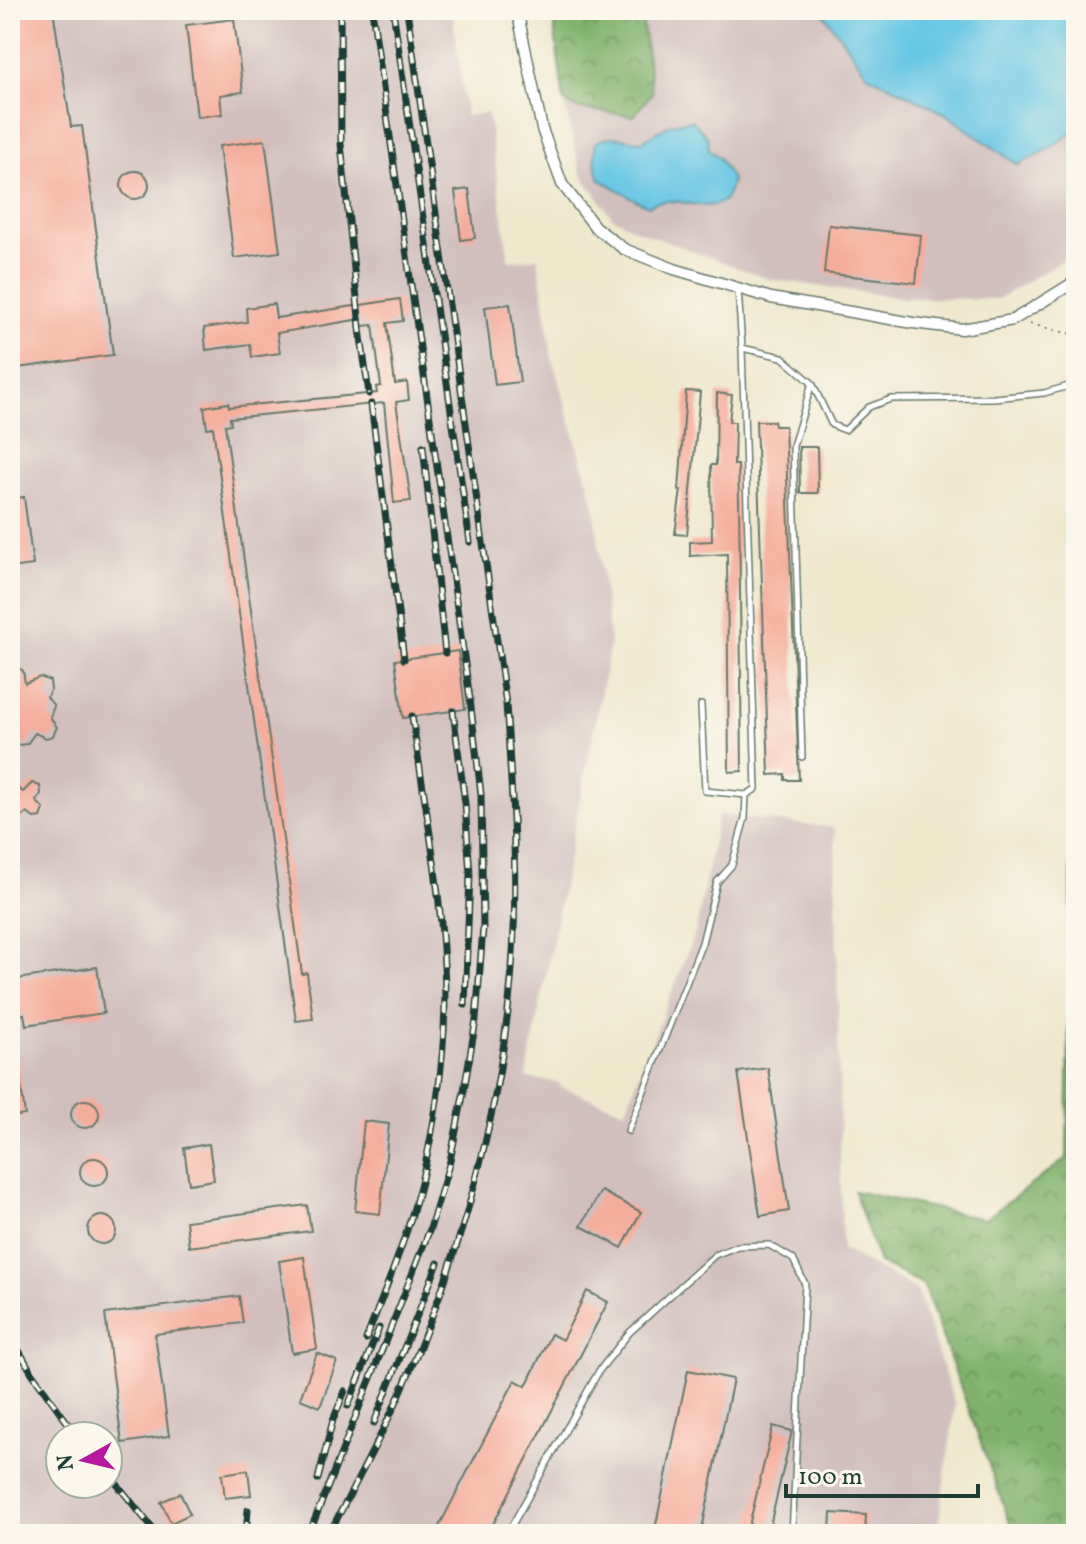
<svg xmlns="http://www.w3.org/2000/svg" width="1086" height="1544" font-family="Vollkorn,serif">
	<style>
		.industrial { fill: #d1bfbe; fill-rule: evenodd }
		.forest { fill: url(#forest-crowns); stroke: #507850; stroke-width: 2 }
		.water { fill: #65c6e4; stroke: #42828c; stroke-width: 2 }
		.building { fill: #f5ad9b }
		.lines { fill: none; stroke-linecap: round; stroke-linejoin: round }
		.lane-casing { stroke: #68796a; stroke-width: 8 }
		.street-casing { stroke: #68796a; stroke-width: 13 }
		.path { stroke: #68796a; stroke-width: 2; stroke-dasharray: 2 6; stroke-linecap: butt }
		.lane { stroke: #fff; stroke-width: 5 }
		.street { stroke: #fff; stroke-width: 10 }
		.rail-casing { stroke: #1f3d34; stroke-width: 7 }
		.rail { stroke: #fbf7ec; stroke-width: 4; stroke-dasharray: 12; stroke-linecap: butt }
	</style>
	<defs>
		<pattern id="forest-crowns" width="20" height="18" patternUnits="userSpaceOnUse" patternTransform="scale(2)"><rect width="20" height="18" fill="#81b26d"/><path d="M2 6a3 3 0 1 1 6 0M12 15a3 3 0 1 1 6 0" fill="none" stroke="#69925a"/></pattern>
	</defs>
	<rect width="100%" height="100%" fill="#fbf7ec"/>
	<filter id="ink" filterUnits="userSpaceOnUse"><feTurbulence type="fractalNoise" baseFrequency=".0125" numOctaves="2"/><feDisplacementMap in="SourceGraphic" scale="16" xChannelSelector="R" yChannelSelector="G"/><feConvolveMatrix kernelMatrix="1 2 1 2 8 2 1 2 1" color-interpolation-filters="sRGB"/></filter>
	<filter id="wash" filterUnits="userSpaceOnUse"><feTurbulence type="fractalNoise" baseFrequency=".006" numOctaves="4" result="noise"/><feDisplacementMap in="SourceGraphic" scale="32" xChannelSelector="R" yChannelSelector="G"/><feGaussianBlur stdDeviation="1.8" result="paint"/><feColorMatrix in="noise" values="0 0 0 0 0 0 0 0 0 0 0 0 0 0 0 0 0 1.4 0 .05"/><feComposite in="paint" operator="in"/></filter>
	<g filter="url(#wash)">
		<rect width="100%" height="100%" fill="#efe8cd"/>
		<g class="industrial">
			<path d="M10,10h442l14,106 22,-3 21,148 29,-3 14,100 42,144 16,142 -84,434 31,4 4,5 64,24 71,-181 22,-115 117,13 7,421 75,41 38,115 -18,129h-927zM60,1436h48v48h-48z"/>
			<path d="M641,10h435v242l-78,47 -94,-1 -136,-19 -132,-49 -24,-13 -31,-44 -17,-71 16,7 26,5 28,1 18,-22z"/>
		</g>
		<g class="forest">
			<path d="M552,10h89l11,83 -18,23 -54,-7 -16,-7z"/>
			<path d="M1076,551v983h-62l-91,-250 -44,-21 -25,-72 131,28 82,-61z"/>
		</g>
		<g class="water">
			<path d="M821,10h255v120l-29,20 -29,15 -72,-51 -79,-40z"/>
			<path d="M692,120l16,18 1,12 10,8 13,22c-2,6 -3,14 -7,19 -15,18 -54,-8 -76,7 -19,-6 -31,-19 -49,-26l-5,-20v-16c13,-13 30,-3 47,-3l29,-17z"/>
		</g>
		<g id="blocks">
			<g class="building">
				<path d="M10,10h43l18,117 11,-1 31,229 -103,14z"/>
				<path d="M234,19l9,73 -23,3 2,19 -25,3 -11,-92z"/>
				<path d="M265,140l15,112 -46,6 -15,-112z"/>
				<circle cx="135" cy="185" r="14"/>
				<path d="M469,189l6,49 -14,2 -6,-49z"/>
				<path d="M829,225l92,10 -5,48 -92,-10z"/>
				<path d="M400,299l3,22 -16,2 8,61 12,-2 2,18 -13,2 15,99 -17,2 -10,-100 -154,15 1,6 -6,1 77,549 5,-1 6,46 -17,2 -83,-594 -6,1 -3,-21 24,-4 1,4 148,-14 -1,-6 5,-1 -8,-61 -11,1 -1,-7 -84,14 3,20 -28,4 -2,-13 -44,6 -2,-22 43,-6 -1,-14 28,-4 2,14z"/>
				<path d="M510,304l10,78 -25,3 -10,-78z"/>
				<path d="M686,391l14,1 -13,143 -12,-1 6,-44h-2z"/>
				<path d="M717,393l15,2 -3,27h6l-1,43h4l1,35 3,271 -13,1 -2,-218 -37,2v-14l22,-1 -1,-76h5z"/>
				<path d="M756,421h18l1,5h10l14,354h-14v-6l-16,1z"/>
				<path d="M799,447h18l1,46h-18z"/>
				<path d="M24,497l9,68 -23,3v-69z"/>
				<path d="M458,651l7,58 -62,9 -8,-58z"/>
				<path d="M10,661l13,10 2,12 15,-6 10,4 1,8 -4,8 7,9 -4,11 7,10 -4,9 -7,2 -11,-5 -8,11 -9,1 -8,-6v-11l6,-9 -6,-4z"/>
				<path d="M10,782l13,10 9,-9 8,3 1,8 -5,7 8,8 -3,8 -7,1 -7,-5 -9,8 -8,-3v-8l4,-6 -4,-3z"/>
				<path d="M97,967l7,46 -78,12 -2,-11 -14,2v-36z"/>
				<path d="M10,1049h6l9,66 -15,2z"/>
				<path d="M768,1068l21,143 -29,5 -22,-144z"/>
				<circle cx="85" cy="1114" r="14"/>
				<path d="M364,1121l25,3 -9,90 -25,-3z"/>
				<path d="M209,1144l5,36 -25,4 -5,-36z"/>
				<circle cx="94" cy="1172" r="14"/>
				<path d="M601,1191l40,21 -19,36 -41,-22z"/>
				<path d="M307,1205l4,26 -122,16 -3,-26z"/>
				<circle cx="102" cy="1230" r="14"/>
				<path d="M304,1257l13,92 -25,4 -13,-92z"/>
				<path d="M587,1291l21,11 -120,232h-53l80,-154 11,6 25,-52 11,6z"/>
				<path d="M239,1296l4,27 -88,11 14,102 -47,7 -17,-129z"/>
				<path d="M317,1353l20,8 -17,46 -20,-8z"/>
				<path d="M688,1370l45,9 -32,155h-47z"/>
				<path d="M773,1426l19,5 -24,103h-21z"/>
				<path d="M248,1470l3,25 -26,3 -3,-24z"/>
				<path d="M180,1493l10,21 -19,9 -10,-21z"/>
				<path d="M831,1513l35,2 -1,19h-35z"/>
			</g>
		</g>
	</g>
	<g filter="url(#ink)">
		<use href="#blocks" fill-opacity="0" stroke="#68796a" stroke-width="2"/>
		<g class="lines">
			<g class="lane-casing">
				<g id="lane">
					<path d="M738,289l4,59"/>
					<path d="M701,705l4,86 41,4 10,-6 -14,-441 40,9 30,26"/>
					<path d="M802,757l-9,-311 19,-63 20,42 13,5 24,-23 22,-8 103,-1 50,-5 32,-9"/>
					<path d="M628,1131l74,-188 15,-61 15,-17 13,-47 1,-23"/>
					<path d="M507,1534l92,-163 30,-38 86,-78 23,-9 31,-1 24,14 12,25 -13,250"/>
				</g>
			</g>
			<g class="street-casing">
				<path id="street" d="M517,10l25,119 20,55 33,43 29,22 50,20 97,29 142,25 49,6 51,-9 63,-39"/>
			</g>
			<path class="path" d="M1030,324l46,11"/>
			<use href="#lane" class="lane"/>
			<use href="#street" class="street"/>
			<g class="rail-casing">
				<g id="rail">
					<path d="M340,10l1,134 20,193 8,57"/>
					<path d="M393,10l77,532"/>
					<path d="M371,404l33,255"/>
					<path d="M423,446l22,207"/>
					<path d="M453,711l12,92 5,71 -5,131"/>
					<path d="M10,1335l22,38 45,63"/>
					<path d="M366,1339c14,-36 29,-72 41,-109 26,-77 42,-184 37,-265 -4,-83 -20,-166 -32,-249"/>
					<path d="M348,1406l31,-78"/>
					<path d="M374,1423l64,-160"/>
					<path d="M108,1473l49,61"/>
					<path d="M318,1479l15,-59 12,-29"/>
					<path d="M246,1534l2,-24"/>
					<path d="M309,1534l121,-305 20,-68 13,-65 13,-76 7,-92 -2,-134 -11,-95 -98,-689"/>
					<path d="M329,1534c25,-48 52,-96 74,-147 53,-121 92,-253 106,-385 11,-99 4,-199 -3,-298l-99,-694"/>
				</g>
			</g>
			<use href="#rail" class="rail"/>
		</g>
	</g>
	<rect width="1086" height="1544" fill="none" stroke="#fbf7ec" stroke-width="40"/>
	<g transform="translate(84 1460) rotate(262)"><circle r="38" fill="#fbf7ec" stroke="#a3ada2" stroke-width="2"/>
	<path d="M0-6L14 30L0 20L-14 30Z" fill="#b5179e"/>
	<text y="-12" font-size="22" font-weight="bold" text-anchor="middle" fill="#1f3d34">N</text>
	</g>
	<path d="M786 1484v12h192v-12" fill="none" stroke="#1f3d34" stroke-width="4"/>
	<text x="798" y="1484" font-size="24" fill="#1f3d34" stroke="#fbf7ec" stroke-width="6" paint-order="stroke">100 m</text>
</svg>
